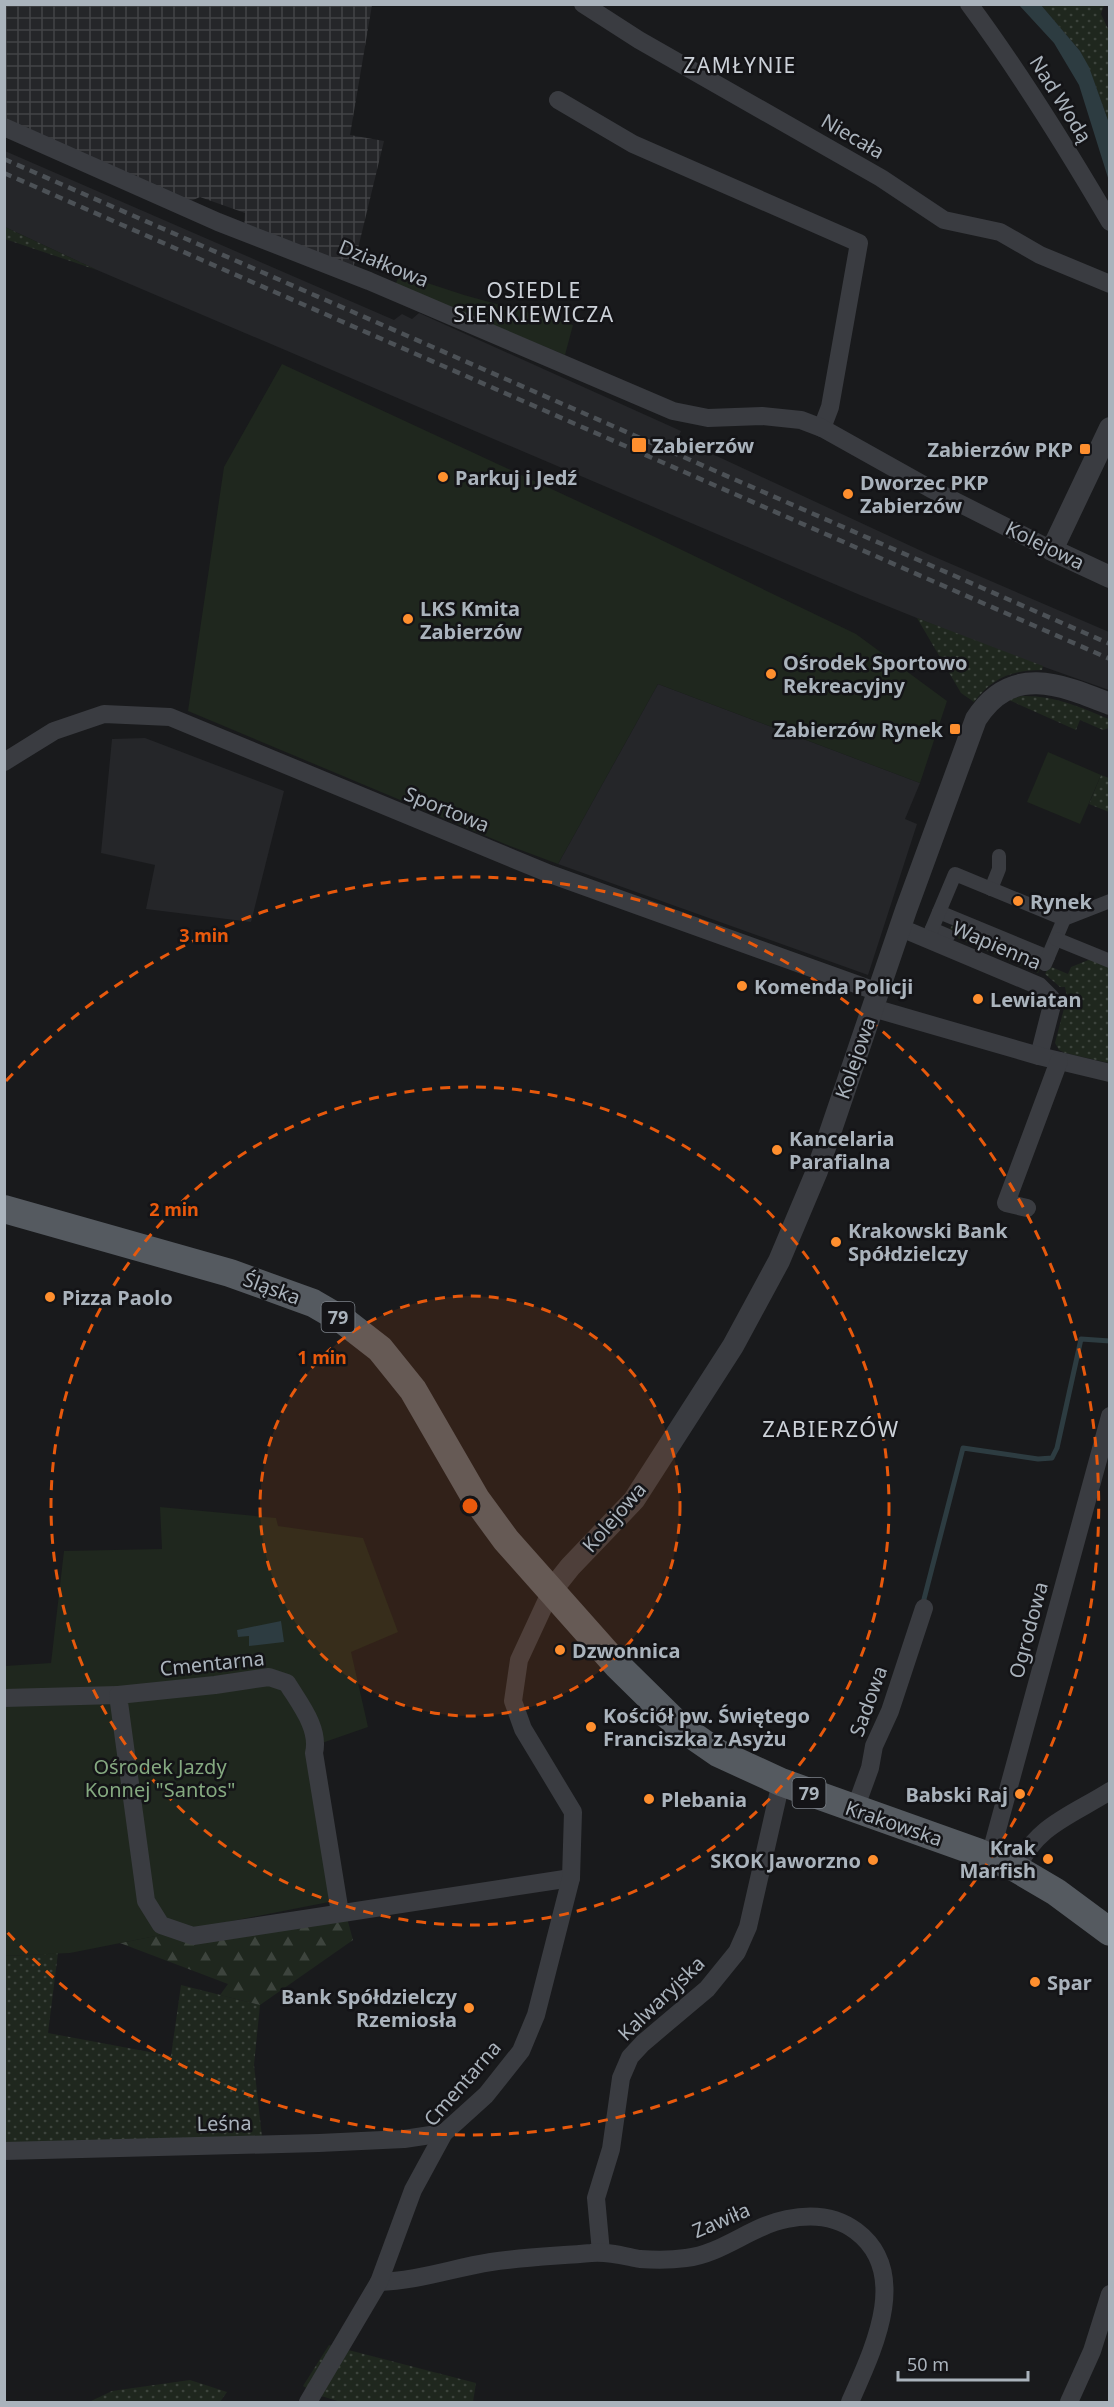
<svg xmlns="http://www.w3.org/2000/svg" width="1114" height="2407" font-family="'Noto Sans',sans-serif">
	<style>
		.built { fill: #252629 }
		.industrial { fill: url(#industrial-grid) }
		.grass { fill: url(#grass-dots) }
		.forest { fill: url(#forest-firs) }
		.park { fill: #1f271e }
		.water { fill: #2d3c41 }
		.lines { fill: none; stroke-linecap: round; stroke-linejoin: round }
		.stream { stroke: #2d3c41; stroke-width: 5 }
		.pedestrian { stroke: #3a3c41; stroke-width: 14 }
		.minor { stroke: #3a3c41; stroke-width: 18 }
		.tertiary { stroke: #3a3c41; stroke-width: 22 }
		.primary { stroke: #555a60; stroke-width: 28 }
		.rail { stroke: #4c5156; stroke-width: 4.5; stroke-dasharray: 8 6; stroke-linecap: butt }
		.ring { fill: none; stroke: #e8590c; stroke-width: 3; stroke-dasharray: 10 8 }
		.poi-dot { fill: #ff8f2e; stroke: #141417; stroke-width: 2 }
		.labels { text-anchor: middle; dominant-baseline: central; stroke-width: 5; stroke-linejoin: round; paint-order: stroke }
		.shield { fill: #141417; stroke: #7d838a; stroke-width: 1.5 }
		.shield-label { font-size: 18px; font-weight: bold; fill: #aab3bc }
		.street-label { font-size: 20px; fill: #aab3bc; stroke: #141417 }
		.poi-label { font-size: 20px; font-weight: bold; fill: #aab3bc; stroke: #141417; text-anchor: start }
		.park-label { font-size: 20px; fill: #85a980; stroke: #141417 }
		.neighbourhood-label { font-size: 21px; letter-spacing: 1.5px; fill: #ccd1d8; stroke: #141417 }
		.quarter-label { font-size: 22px; letter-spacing: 1.5px; fill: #ccd1d8; stroke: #141417 }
		.centre { fill: #e8590c; stroke: #141417; stroke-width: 3 }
		.ring-label { font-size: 18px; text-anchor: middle; font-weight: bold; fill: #e8590c; stroke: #141417; stroke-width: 5; stroke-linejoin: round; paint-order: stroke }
	</style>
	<defs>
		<pattern id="industrial-grid" width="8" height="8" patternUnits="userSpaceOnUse" patternTransform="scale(1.5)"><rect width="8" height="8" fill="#252629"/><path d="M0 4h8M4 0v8" fill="none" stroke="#424346"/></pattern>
		<pattern id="grass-dots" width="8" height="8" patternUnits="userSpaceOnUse" patternTransform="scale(1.5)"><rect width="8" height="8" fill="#1f271e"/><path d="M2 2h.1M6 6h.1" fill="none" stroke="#3d443d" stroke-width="1.8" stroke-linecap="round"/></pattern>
		<pattern id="forest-firs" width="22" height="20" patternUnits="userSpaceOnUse" patternTransform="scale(1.5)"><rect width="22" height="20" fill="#1f271e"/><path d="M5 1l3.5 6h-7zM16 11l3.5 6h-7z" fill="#3d443d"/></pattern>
	</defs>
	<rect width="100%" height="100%" fill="#191a1c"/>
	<g class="built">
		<path d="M5,151l389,169 8,-6 10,5 7,-6 262,118 -3,7 250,116 181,78v58l-118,-42 -131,-53 -763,-325 -92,-43z"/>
		<path d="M658,684l262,99 -15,36 12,5 -49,151 -310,-111z"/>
		<path d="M145,738l139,53 -33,131 -105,-13 9,-44 -54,-12 11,-114z"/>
	</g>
	<path class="industrial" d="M4,5h368l-22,130 34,6 -31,128 -109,-41 1,-15 -45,-16 -16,7 -179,-84z"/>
	<g class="grass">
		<path d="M1041,5h63l-3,9 8,17v92l-20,-55 -9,-17z"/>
		<path d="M4,227h1l92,43 -92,-31z"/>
		<path d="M917,618l126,48 -1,4c-30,0 -50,8 -68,32l-13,-9z"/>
		<path d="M1021,696c33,-1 59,11 88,23v9l-6,2 -23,-10 -4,10 -67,-30z"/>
		<path d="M1101,775l8,3v34l-20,-8z"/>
		<path d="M952,925l90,38 -4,10 -90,-39z"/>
		<path d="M1091,959l18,7v97l-44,-10 -6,-3 -4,-7 12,-46 -2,-10h-5l-15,-13 4,-8 19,8 3,-7z"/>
		<path d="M58,1953l-10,80 123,23 10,-71 79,20 -6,60 8,72 -257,6v-187z"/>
		<path d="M329,2345l147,38 -3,19h-132l-23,-7 -15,-9z"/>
		<path d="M190,2380l37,12 -7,10h-131l23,-11z"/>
	</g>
	<path class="forest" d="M347,1918l6,22 -93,65 -40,-10 8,-11 -108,-41 50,-10z"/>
	<g class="park">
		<path d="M400,274l64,21 109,30 -8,30 -170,-70z"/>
		<path d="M282,364l373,173 201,97 91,67 -27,82 -262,-99 -100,180 -53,-20 -317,-133 36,-244z"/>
		<path d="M1048,752l53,23 -21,49 -53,-22z"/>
		<path d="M160,1507l116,11 2,8 85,12 35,94 -47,20 17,75 -46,16 7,159 -259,51 -65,3v-290l46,-3 13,-112 98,-2z"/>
	</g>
	<g class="water">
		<path d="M1019,5h22l39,46 9,16 20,56v58l-30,-96 -25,-42z"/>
		<path d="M281,1621l3,21 -35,4v-10l-11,1 -1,-7z"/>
	</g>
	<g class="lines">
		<path class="stream" d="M923,1603l40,-155 75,11 14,-1 5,-10 24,-109 29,2"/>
		<g class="pedestrian">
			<path d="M991,889l8,-20v-13"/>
			<path d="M939,912l109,45"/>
			<path d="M1064,919l46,-18"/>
			<path d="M932,929l16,7"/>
			<path d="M931,931l24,-57 109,45 -19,45"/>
			<path d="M1056,939l54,22"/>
		</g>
		<g class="minor">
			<path d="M583,4l56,36 242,138 63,42 56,12 40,23 70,29"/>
			<path d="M969,4c52,70 97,143 141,218"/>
			<path d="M558,100l75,44 226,99 -29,164 -8,21"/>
			<path d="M4,127l214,95 151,59 304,130 35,7 54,-2 39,4 21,8 109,61 121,61"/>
			<path d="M4,762l50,-31 50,-17 66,3 380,157 328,118"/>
			<path d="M901,928l138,58 12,12 1,7 -13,51"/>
			<path d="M873,1008l166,48 71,17"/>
			<path d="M1027,1208l-21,-5 53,-142"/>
			<path d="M4,1698l114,-3"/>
			<path d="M855,1809l15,-41 4,-22 16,-35 34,-103"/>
			<path d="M990,1856l120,-440"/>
			<path d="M1017,1869c18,-43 55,-54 93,-78"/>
			<path d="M340,1913l-26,-160c6,-25 -15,-50 -27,-70l-18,-6 -54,8 -97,10 28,206 15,24 32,11 378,-58"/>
			<path d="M4,2151l315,-8 85,-4 40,-6"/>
			<path d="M601,2252l-5,-54 15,-49 10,-71 9,-21 13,-14 64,-54 30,-37 11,-25 33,-145"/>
			<path d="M379,2282c38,-1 74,-14 112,-20 33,-5 67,-6 100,-9 16,-2 33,3 49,6 14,1 32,1 46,-1 36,-4 65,-32 101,-39 24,-5 49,-3 69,12 56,42 16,121 -6,171"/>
			<path d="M308,2402l71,-120 34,-92 31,-57 42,-38 35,-44 15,-36 35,-137 2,-66 -50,-83 -10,-28 6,-41 32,-69"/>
			<path d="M1069,2402l23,-51 18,-57"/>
		</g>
		<g class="tertiary">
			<path d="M1110,428l-58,122 58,27"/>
			<path d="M551,1591l19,-24 64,-67 99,-154 46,-85 38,-90 89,-261 70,-191c35,-55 84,-35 134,-15"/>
		</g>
		<path class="primary" d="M4,1209l226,64 83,30 31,18 36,28 33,41 63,109 30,41 111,125 62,61 39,27 63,29 199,71 37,16 39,23 54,40"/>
		<g class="rail">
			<path d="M4,159l1106,485"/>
			<path d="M4,173l1106,486"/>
		</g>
	</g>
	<circle cx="470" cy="1506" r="210" fill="#e8590c" fill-opacity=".12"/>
	<g class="ring">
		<circle cx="470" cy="1506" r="210"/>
		<circle cx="470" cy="1506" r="419"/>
		<path d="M6 1081A629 629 0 1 1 6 1931"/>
	</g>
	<g class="poi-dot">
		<rect x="631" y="437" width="16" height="16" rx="3"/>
		<rect x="1079" y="443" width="12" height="12" rx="3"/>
		<circle cx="443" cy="477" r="6"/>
		<circle cx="848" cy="494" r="6"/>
		<circle cx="408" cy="619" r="6"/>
		<circle cx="771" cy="674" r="6"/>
		<rect x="949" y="723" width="12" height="12" rx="3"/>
		<circle cx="1018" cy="901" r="6"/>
		<circle cx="742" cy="986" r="6"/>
		<circle cx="978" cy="999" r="6"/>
		<circle cx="777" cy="1150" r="6"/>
		<circle cx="836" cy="1242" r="6"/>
		<circle cx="50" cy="1297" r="6"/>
		<circle cx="560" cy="1650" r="6"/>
		<circle cx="591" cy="1727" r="6"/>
		<circle cx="1020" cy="1794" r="6"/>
		<circle cx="649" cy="1799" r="6"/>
		<circle cx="1048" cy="1859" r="6"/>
		<circle cx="873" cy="1860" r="6"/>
		<circle cx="1035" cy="1982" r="6"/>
		<circle cx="469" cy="2008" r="6"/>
	</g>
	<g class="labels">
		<g class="shield">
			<rect x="321.5" y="1302" width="33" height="30" rx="4.5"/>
			<rect x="792.5" y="1778" width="33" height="30" rx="4.5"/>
		</g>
		<g class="shield-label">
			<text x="338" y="1317">79</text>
			<text x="809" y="1793">79</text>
		</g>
		<g class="street-label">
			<text transform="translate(1061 99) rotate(58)">Nad Wodą</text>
			<text transform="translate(853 136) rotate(30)">Niecała</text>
			<text transform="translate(384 263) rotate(22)">Działkowa</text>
			<text transform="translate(1045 545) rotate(26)">Kolejowa</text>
			<text transform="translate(447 809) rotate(22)">Sportowa</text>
			<text transform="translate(997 945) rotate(23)">Wapienna</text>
			<text transform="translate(855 1058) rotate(-71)">Kolejowa</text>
			<text transform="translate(272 1288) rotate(20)">Śląska</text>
			<text transform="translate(614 1517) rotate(-49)">Kolejowa</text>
			<text transform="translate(1028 1630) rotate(-75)">Ogrodowa</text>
			<text transform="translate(212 1663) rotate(-6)">Cmentarna</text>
			<text transform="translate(868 1701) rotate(-70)">Sadowa</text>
			<text transform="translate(894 1823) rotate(19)">Krakowska</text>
			<text transform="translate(661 1998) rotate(-44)">Kalwaryjska</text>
			<text transform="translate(462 2083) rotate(-49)">Cmentarna</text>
			<text transform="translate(224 2123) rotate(-1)">Leśna</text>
			<text transform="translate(721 2220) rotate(-23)">Zawiła</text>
		</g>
		<g class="poi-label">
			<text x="652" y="445">Zabierzów</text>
			<text x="1073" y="449" text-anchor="end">Zabierzów PKP</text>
			<text x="455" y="477">Parkuj i Jedź</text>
			<text x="860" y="482">Dworzec PKP<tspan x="860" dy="23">Zabierzów</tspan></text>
			<text x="420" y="608">LKS Kmita<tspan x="420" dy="23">Zabierzów</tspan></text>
			<text x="783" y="662">Ośrodek Sportowo<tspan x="783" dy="23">Rekreacyjny</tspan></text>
			<text x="943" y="729" text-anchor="end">Zabierzów Rynek</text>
			<text x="1030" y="901">Rynek</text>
			<text x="754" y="986">Komenda Policji</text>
			<text x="990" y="999">Lewiatan</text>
			<text x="789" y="1138">Kancelaria<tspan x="789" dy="23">Parafialna</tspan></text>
			<text x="848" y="1230">Krakowski Bank<tspan x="848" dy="23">Spółdzielczy</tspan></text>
			<text x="62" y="1297">Pizza Paolo</text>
			<text x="572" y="1650">Dzwonnica</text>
			<text x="603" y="1715">Kościół pw. Świętego<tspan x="603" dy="23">Franciszka z Asyżu</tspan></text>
			<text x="1008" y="1794" text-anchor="end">Babski Raj</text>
			<text x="661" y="1799">Plebania</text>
			<text x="1036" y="1847" text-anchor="end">Krak<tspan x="1036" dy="23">Marfish</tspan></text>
			<text x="861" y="1860" text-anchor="end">SKOK Jaworzno</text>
			<text x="1047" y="1982">Spar</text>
			<text x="457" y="1996" text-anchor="end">Bank Spółdzielczy<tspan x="457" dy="23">Rzemiosła</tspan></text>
		</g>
		<g class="park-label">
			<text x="160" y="1766">Ośrodek Jazdy<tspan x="160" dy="23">Konnej "Santos"</tspan></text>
		</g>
		<g class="neighbourhood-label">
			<text x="740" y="65">ZAMŁYNIE</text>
			<text x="534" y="290">OSIEDLE<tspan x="534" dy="24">SIENKIEWICZA</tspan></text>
		</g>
		<g class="quarter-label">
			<text x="831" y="1428">ZABIERZÓW</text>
		</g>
	</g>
	<circle cx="470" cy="1506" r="9" class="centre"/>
	<g class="ring-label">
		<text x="204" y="942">3 min</text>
		<text x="174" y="1216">2 min</text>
		<text x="322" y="1364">1 min</text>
	</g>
	<rect width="1114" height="2407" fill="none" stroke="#aab3bc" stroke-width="12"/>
	<path d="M898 2371v9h130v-9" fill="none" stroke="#aab3bc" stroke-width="3"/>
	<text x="907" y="2371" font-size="18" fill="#aab3bc" stroke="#141417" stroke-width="4.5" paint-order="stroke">50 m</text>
</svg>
